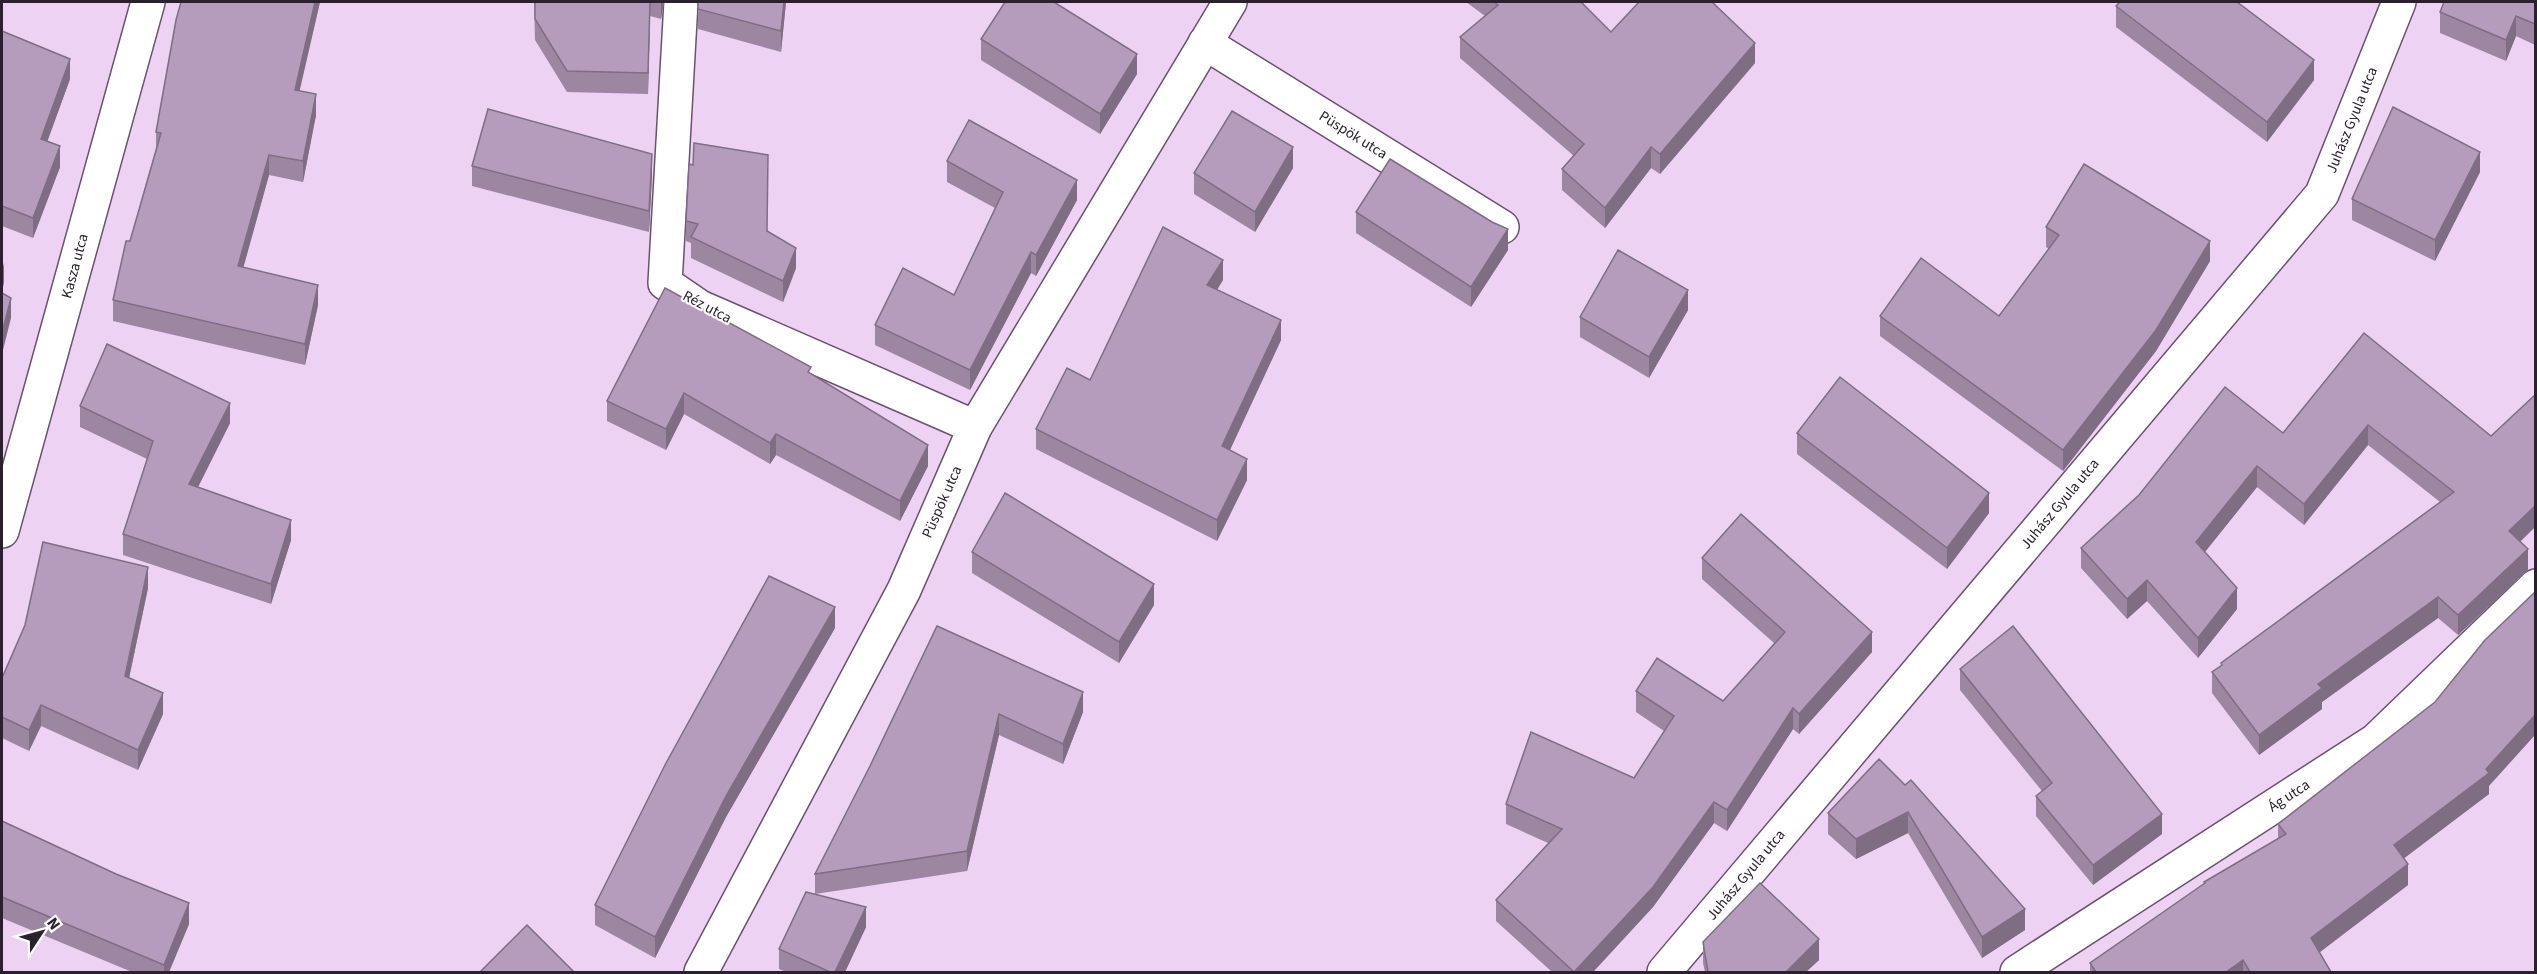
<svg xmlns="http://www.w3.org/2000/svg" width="2537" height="974" font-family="'Source Sans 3',sans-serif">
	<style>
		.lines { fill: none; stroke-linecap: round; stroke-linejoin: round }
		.minor-casing { stroke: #69526e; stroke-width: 36 }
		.minor { stroke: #fff; stroke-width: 33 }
		.wall { fill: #9d86a2 }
		.shaded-wall { fill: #7f6d84 }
		.building { fill: #b69cbc; stroke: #7f6d84; stroke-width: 1.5 }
		.labels { text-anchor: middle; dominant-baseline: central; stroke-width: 4.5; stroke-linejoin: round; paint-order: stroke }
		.street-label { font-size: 15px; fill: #2b212d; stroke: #fefefe }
	</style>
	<rect width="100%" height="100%" fill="#eed2f3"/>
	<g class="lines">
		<g class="minor-casing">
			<g id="minor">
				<path d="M681,2l-16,281 35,24 275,120"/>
				<path d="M1205,43l297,184"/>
				<path d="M2,531l146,-529"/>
				<path d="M701,972l203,-382 71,-163 255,-425"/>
				<path d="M1664,972l658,-778 77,-192"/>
				<path d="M2017,972l359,-232 160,-154"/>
			</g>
		</g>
		<use href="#minor" class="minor"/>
	</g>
	<g class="wall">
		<path d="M320,2l-21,89 17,24 -13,67 -34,-7 -26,92 75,38 -13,60 -192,-44v-21l43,-151v-17z"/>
		<path d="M534,2h130l-3,17 -11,-3 -2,78 -81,-2 -32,-52z"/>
		<path d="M698,2h88l-5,50 -83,-23z"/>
		<path d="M1466,2h115l30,30 144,31 -95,111 -9,-6 -46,60 -43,-38v-21l12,-13 -114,-98v-21l25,-21z"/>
		<path d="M2535,2v43l-19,-9 -10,25 -66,-28v-21z"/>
		<path d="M2116,6l198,74 -47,62 -151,-115z"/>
		<path d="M2,31l68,48 -23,62 13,26 -27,71 -31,-12z"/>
		<path d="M981,39l156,35 -37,60 -119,-74z"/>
		<path d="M947,161l130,39 -41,76 -5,-3 -61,117 -95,-45v-20l79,-30 41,-87 -48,-26z"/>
		<path d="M472,166l180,9 -3,57 -177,-46z"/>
		<path d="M1293,168l-38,64 -61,-38v-21z"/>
		<path d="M2480,172l-45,89 -83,-41v-21z"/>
		<path d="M1356,212l152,38 -37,57 -115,-74z"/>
		<path d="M686,221l81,10 29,37 -13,34 -92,-44v-15l-5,-2z"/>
		<path d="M2046,227l164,34 -54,90 -93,120 -183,-135v-20h119l50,-67 -3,-2z"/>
		<path d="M1223,280l-6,10 64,50 -51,110 17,30 -30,61 -181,-92v-20l54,-49z"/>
		<path d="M1688,310l-39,68 -69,-41v-20z"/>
		<path d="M2364,333l171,194 -15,15 8,28 -70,65 -20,-17 -116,84v7l-63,46 -47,-62v-21l9,-6v-3l219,-161 -72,-57 -64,80 -47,-38 -52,65 32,57 -39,49 -51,-57 -20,18 -46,-51v-20l202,-115z"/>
		<path d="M811,373l117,93 -28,55 -124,-66 -6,9 -86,-50 -18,36 -59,-29v-20z"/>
		<path d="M80,406l150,17 -32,64 93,53 -20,64 -148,-49v-21l24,-75 -67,-32z"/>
		<path d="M1797,433l192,80 -42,56 -150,-115z"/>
		<path d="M972,552l182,53 -35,58 -147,-90z"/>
		<path d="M1702,558l170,94 -73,82 -6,-5 -66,102 -13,-8 -61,84 -60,65h-41l-56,-51v-21l52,-57 -42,-19v-20l128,-26 30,-47 -28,-19v-21l87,10 51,-58 -72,-64z"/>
		<path d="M148,588l-19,90 34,36 -25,56 -97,-44 -12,25 -27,-13v-60z"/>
		<path d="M937,626l146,86 -20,52 -64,-29 -32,136 -152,23 51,33 -21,45h-59l-7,-3v-20l36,-55v-20l55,-108z"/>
		<path d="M835,628l-109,189 -71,141 -60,-33v-20z"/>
		<path d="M1960,669l202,165 -69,51 -57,-69v-20l6,-5 -82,-101z"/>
		<path d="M1879,759l146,171 -43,28 -74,-125 -52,26 -28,-25v-21z"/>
		<path d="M2489,786v8l-86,64 5,27 -89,67 12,20h-241v-9l114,-79v-2l74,-43v-15z"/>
		<path d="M2,821l114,53 73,50 -20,48h-37l-130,-54z"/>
		<path d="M1703,942l116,18 -13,12h-101l-2,-9z"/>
	</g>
	<g class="shaded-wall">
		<path d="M315,2h5l-25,109v-21z"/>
		<path d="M650,2v14l-2,78v-21z"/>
		<path d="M661,2h3l-3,17z"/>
		<path d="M784,2h2l-5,50v-21z"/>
		<path d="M2516,16v20l-10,25v-21z"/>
		<path d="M1755,43v20l-95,111v-20z"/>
		<path d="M1137,54v20l-37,60v-20z"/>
		<path d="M70,59v20l-29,80v-20z"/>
		<path d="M2314,60v20l-47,62v-20z"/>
		<path d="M316,94v21l-13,67v-21z"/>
		<path d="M60,146v21l-27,71v-20z"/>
		<path d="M1293,147v21l-38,64v-20z"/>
		<path d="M1651,147v21l-46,60v-20z"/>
		<path d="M2480,152v20l-45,89v-21z"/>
		<path d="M652,154v21l-3,57v-21z"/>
		<path d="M269,155v20l-31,112v-21z"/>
		<path d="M1077,180v20l-41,76v-21z"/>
		<path d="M1508,229v21l-37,57v-20z"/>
		<path d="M2210,241v20l-54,90 -93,120v-21z"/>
		<path d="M796,248v20l-13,34v-21z"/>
		<path d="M1031,252v21l-61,117v-20z"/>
		<path d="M1223,260v20l-16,25v-20z"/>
		<path d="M4,263v20l-2,8v-21z"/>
		<path d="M318,285v20l-13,60v-21z"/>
		<path d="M1688,290v20l-39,68v-21z"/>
		<path d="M11,298v20l-9,36v-21z"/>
		<path d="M1281,320v20l-59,127v-21z"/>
		<path d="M684,393v21l-18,36v-21z"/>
		<path d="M230,403v20l-41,82v-21z"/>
		<path d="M2368,425v20l-64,80v-21z"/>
		<path d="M776,434v21l-6,9v-21z"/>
		<path d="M928,445v21l-28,55v-20z"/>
		<path d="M1247,459v21l-30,61v-21z"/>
		<path d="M2257,466v21l-61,76v-21z"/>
		<path d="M1989,493v20l-42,56v-21z"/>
		<path d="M2535,506v21l-26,25v-21z"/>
		<path d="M291,520v20l-20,64v-20z"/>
		<path d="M2528,549v21l-70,65v-20z"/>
		<path d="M148,567v21l-23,109v-21z"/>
		<path d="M2147,580v21l-20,18v-20z"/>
		<path d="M1154,584v21l-35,58v-21z"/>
		<path d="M2237,588v21l-39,49v-20z"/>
		<path d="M2438,597v21l-116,84v7l-63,46v-20l59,-51z"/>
		<path d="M835,607v21l-109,189 -71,141v-21l71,-141z"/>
		<path d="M1872,632v20l-73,82v-20z"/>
		<path d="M1083,692v20l-20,52v-20z"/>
		<path d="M163,693v21l-25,56v-20z"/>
		<path d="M41,705v21l-12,25v-21z"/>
		<path d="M1793,708v21l-66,102v-21z"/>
		<path d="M999,714v21l-32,136v-20z"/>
		<path d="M2535,715v20l-46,51v8l-95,72v-21l92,-76z"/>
		<path d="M1714,802v21l-61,84 -60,65h-18z"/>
		<path d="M1908,812v21l-52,26v-20z"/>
		<path d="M2162,814v20l-69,51v-20z"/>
		<path d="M2408,864v21l-97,74v-21z"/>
		<path d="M189,903v21l-20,48h-5v-7z"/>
		<path d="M866,907v20l-21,45h-10z"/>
		<path d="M2025,909v21l-43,28v-21z"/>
		<path d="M1819,939v21l-13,12h-20z"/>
		<path d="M2243,960v12h-17z"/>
	</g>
	<g class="building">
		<path d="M181,2h134l-20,88 21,4 -13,67 -34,-6 -31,111 80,19 -13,59 -192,-44 13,-59h4l31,-108 -5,-1 20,-112z"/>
		<path d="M535,2h115l-2,71 -81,-2 -32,-52z"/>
		<path d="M698,2h86l-3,29 -83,-22z"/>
		<path d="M1005,2h49l83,52 -37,60 -119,-75z"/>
		<path d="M1494,2h87l30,30 28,-30h73l43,41 -95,111 -9,-7 -46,61 -43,-39 22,-25 -124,-107 38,-32z"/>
		<path d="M2120,2h117l77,58 -47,62 -151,-116z"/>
		<path d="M2444,2h91v22l-19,-8 -10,24 -66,-28z"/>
		<path d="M2,31l68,28 -29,80 19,7 -27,72 -31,-12z"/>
		<path d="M2393,107l87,45 -45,88 -83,-41z"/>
		<path d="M488,109l164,45 -3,57 -177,-45z"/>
		<path d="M1232,111l61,36 -38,65 -61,-39z"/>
		<path d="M969,120l108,60 -41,75 -5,-3 -61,118 -95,-45 28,-57 51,27 49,-103 -56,-31z"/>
		<path d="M694,143l74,12 -1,76 29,17 -13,33 -92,-44 7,-13 -12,-3 3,-57 4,1z"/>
		<path d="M1390,159l102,63 16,7 -37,58 -115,-75z"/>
		<path d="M2084,164l126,77 -54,89 -93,120 -183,-134 41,-58 78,58 60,-81 -13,-8z"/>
		<path d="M1163,227l60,33 -16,25 74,35 -59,126 25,13 -30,61 -181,-91 31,-61 23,12z"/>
		<path d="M1618,250l70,40 -39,67 -69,-40z"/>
		<path d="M665,288l146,79 -3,5 120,73 -28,56 -124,-67 -6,9 -86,-50 -18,36 -59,-28z"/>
		<path d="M2,293l9,5 -9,35z"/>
		<path d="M2364,333l127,103 44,-41v111l-26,25 19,18 -70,66 -20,-18 -120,87 4,4 -63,47 -47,-63 10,-7 -1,-2 233,-171 -86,-67 -64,79 -47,-38 -61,76 41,46 -39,50 -51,-58 -20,19 -46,-51 58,-53 86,-108 58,46z"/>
		<path d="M107,344l123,59 -41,81 102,36 -20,64 -148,-50 30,-93 -73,-35z"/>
		<path d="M1840,377l149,116 -42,55 -150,-115z"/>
		<path d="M1005,493l149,91 -35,58 -147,-90z"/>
		<path d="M1741,514l131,118 -73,82 -6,-6 -66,102 -13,-8 -61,85 -79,85 -78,-72 66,-71 -56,-25 25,-72 103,46 40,-62 -38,-25 21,-33 66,43 62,-69 -83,-74z"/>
		<path d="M43,542l105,25 -23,109 38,17 -25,57 -97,-45 -12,25 -27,-13v-39l23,-53z"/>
		<path d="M769,576l66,31 -109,189 -71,141 -60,-32 71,-142z"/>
		<path d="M2535,592v123l-49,54 3,4 -95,72 14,19 -97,74 20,34h-81l-7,-12 -17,12h-130l-6,-9 115,-80 -1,-1 82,-48 -8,-10 157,-122 50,-62z"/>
		<path d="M937,626l146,66 -20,52 -64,-30 -32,137 -152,23 55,-108z"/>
		<path d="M2013,626l149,188 -69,51 -57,-69 16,-13 -92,-114z"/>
		<path d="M1879,759l26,26 6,-5 114,129 -43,28 -74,-125 -52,27 -28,-26z"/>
		<path d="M2,821l114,53 73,29 -25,62 -162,-68z"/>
		<path d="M1760,883l59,56 -33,33h-78l-5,-30z"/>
		<path d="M806,892l60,15 -31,65h-5l-51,-23z"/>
		<path d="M527,925l47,47h-94z"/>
	</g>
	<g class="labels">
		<g class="street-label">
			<text transform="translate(2352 120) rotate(-68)">Juhász Gyula utca</text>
			<text transform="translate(1353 135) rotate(32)">Püspök utca</text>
			<text transform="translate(75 266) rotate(-75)">Kasza utca</text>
			<text transform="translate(707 307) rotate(28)">Réz utca</text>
			<text transform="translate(942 502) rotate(-66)">Püspök utca</text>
			<text transform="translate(2060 504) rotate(-50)">Juhász Gyula utca</text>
			<text transform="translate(2289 796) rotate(-33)">Ág utca</text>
			<text transform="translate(1746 875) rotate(-50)">Juhász Gyula utca</text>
		</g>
	</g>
	<rect width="2537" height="974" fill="none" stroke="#2b212d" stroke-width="6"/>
	<g transform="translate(42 932) rotate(54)" stroke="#fefefe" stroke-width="4.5" paint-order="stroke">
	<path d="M0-4.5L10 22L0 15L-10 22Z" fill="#2b212d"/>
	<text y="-9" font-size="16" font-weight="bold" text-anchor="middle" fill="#2b212d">N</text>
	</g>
</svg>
